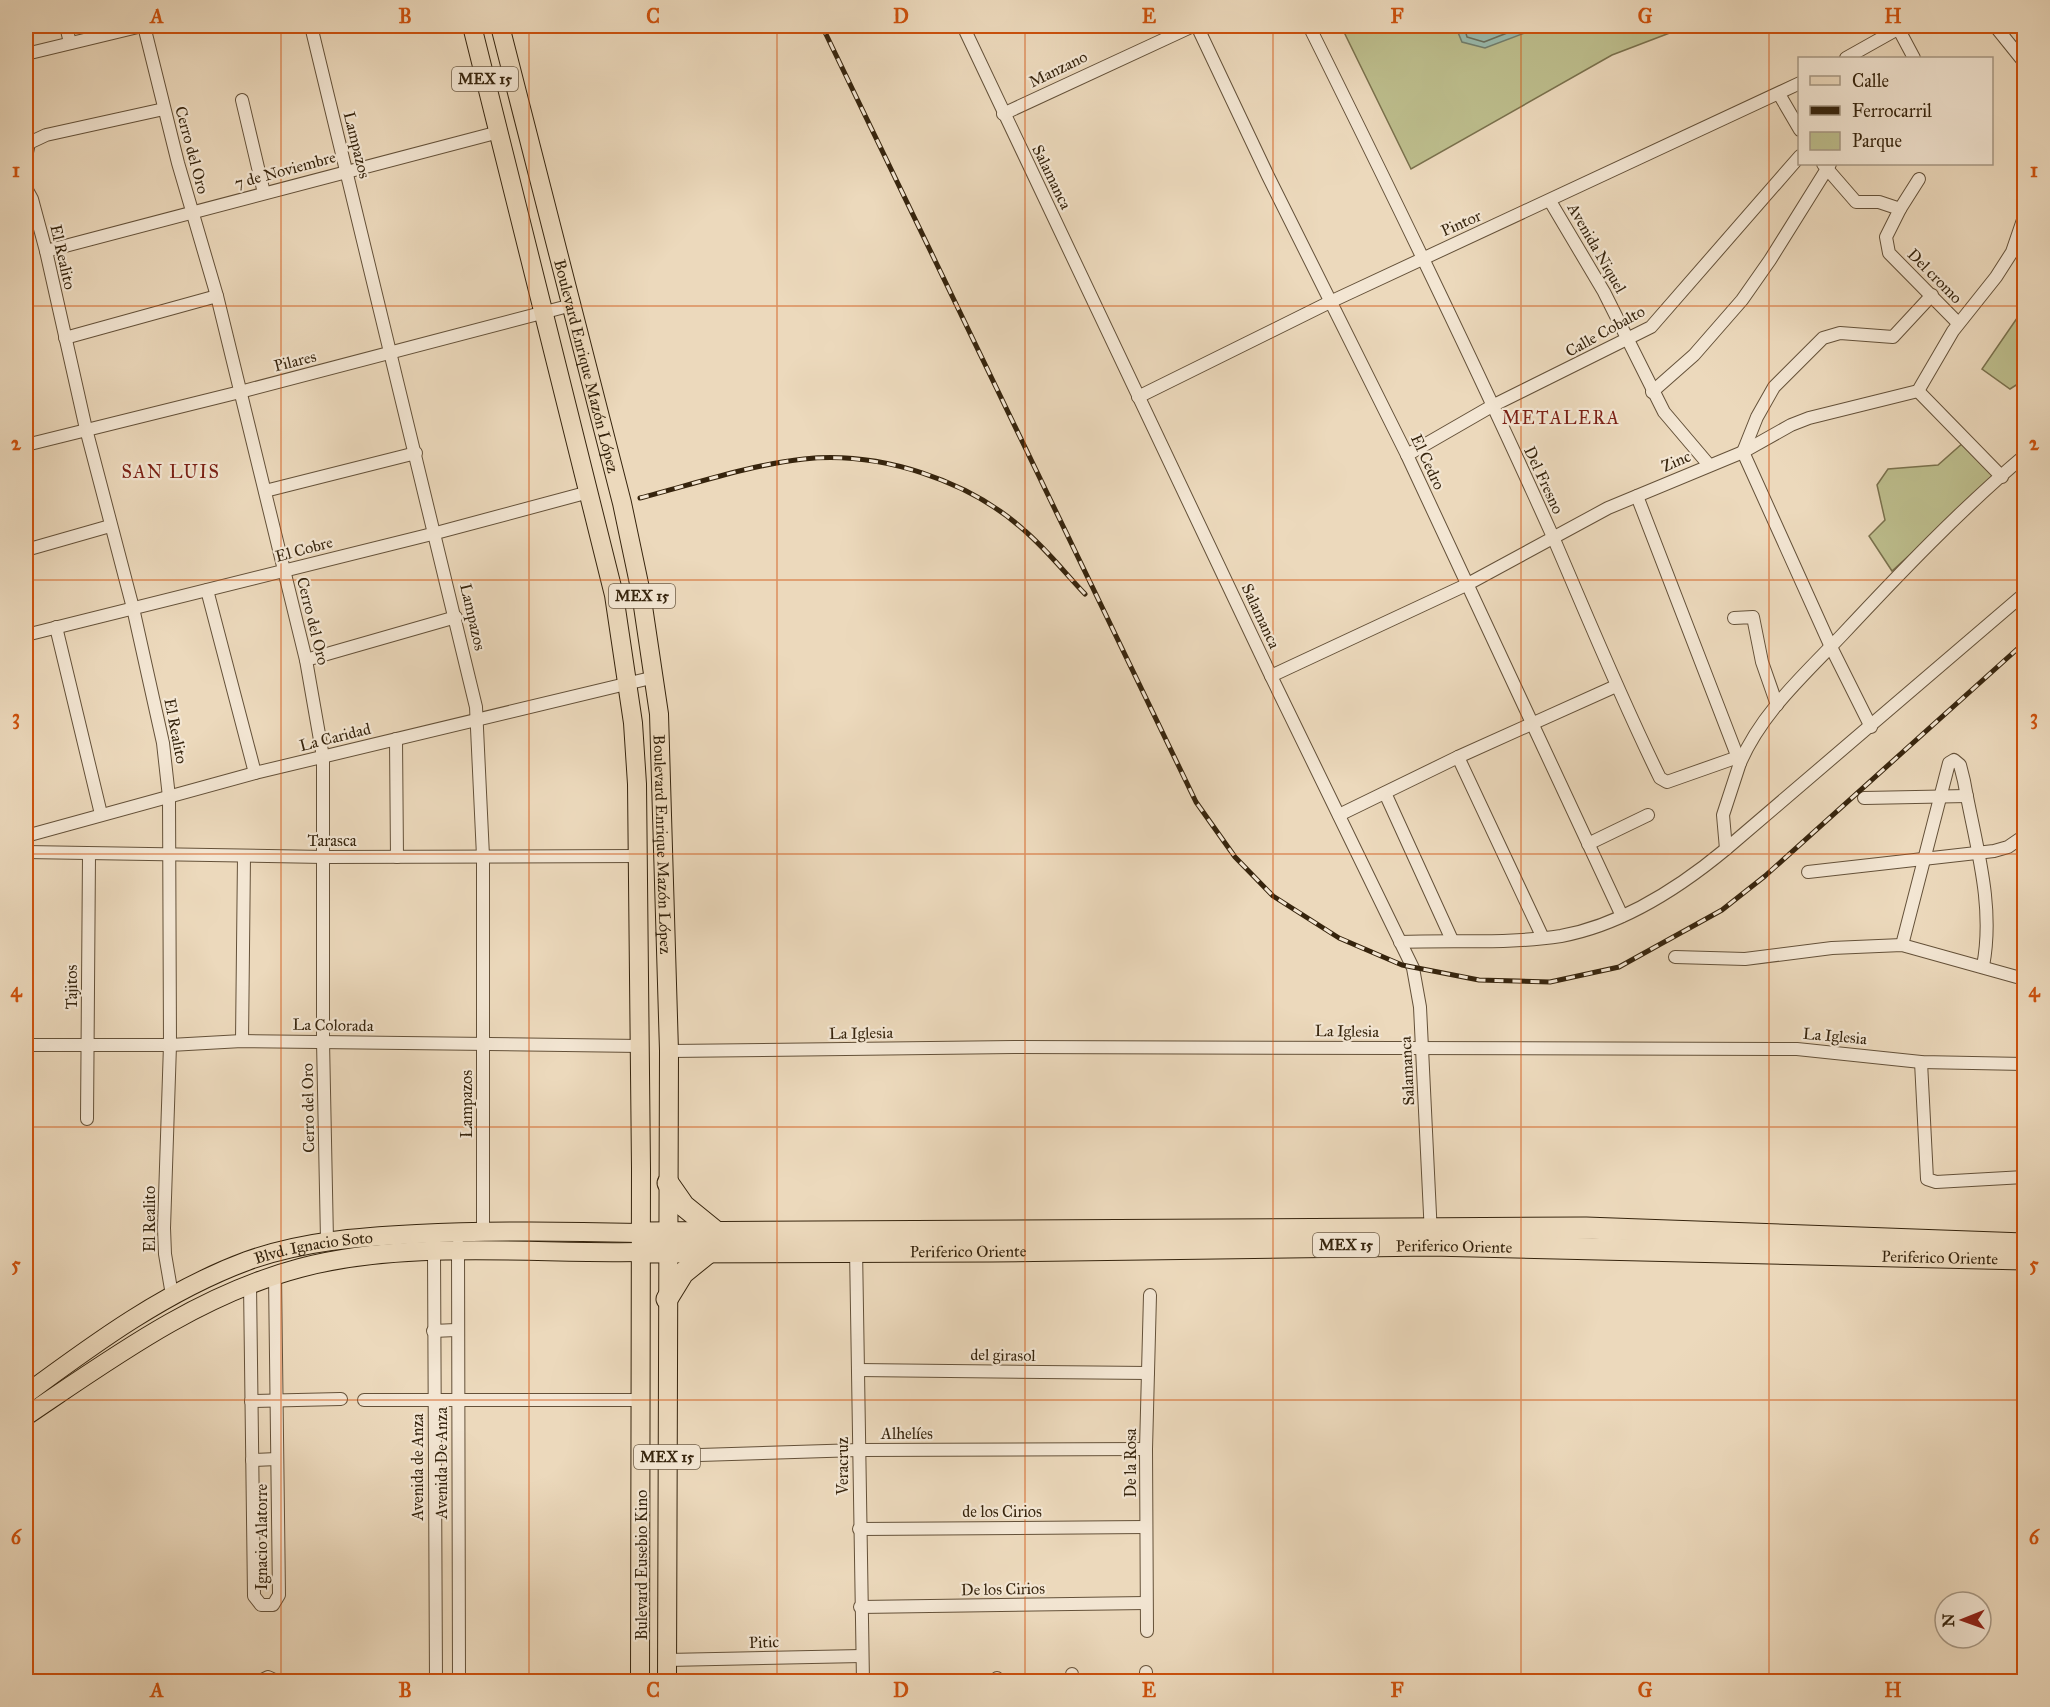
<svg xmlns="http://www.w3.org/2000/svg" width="2050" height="1707" font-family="'IM FELL Great Primer',serif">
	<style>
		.green { fill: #bdbe8d; stroke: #7a714d; stroke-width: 1.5 }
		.water { fill: #99baad; stroke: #717e6d; stroke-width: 1.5 }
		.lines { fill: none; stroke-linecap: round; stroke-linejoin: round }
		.shore { stroke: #686f5d; stroke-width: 1.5 }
		.street-casing { stroke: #645139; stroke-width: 14 }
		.primary-casing { stroke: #36240d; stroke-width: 20 }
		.highway-casing { stroke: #36240d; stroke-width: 23 }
		.street { stroke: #f3e6d3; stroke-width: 12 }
		.primary { stroke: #ecd9bc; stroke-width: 18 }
		.highway { stroke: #ecd9bc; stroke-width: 21 }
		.rail-casing { stroke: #36240d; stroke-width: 5 }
		.rail { stroke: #f3e6d3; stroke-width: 3; stroke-dasharray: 9; stroke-linecap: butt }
		.grid { fill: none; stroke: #cd510c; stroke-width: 1.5; stroke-opacity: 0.55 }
		.labels { text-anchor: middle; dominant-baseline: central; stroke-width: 4.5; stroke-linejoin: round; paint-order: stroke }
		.shield { fill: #f3e6d3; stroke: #6f5e48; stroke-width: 1.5 }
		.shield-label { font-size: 15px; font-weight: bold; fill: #36240d }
		.street-label { font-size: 16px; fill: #36240d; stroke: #f3e6d3 }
		.neighbourhood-label { font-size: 18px; letter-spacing: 1.5px; fill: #7a1f14; stroke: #f3e6d3 }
		.neatline { fill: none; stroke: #cd510c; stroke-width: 2 }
		.grid-label { font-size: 20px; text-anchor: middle; font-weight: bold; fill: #cd510c }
	</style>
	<rect width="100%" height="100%" fill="#ecd9bc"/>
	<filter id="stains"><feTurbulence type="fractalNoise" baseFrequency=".00333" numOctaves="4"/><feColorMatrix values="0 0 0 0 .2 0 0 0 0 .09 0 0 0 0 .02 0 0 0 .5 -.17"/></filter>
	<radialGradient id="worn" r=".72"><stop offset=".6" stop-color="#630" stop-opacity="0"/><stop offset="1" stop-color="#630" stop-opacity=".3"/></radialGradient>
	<g class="green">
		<path d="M1341,26h347l-76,29 -201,114z"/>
		<path d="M2024,308v72l-14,9 -28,-20z"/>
		<path d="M1964,442l33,34 -105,95 -23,-35 16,-16 -8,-35 11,-16 50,-4z"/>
	</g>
	<path class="water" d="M1459,26h84l-58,22 -23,-6 -5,-12z"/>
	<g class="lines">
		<path class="shore" d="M1464,26l3,11 17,5 41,-16"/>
		<g class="street-casing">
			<g id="street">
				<path d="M66,26l4,17"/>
				<path d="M144,26l34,137 39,133 89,364 17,97v284l4,199"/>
				<path d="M311,26l165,681 7,149v374"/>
				<path d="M963,26l308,650 142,292 7,39 11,228"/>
				<path d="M1197,26l71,150 139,279 215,461"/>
				<path d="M1309,26c84,169 167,339 244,511 35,81 68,162 107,241l7,4 71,-25"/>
				<path d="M1995,26l29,36"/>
				<path d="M1898,28l16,30"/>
				<path d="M26,54l116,-28"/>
				<path d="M1846,58l57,-32"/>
				<path d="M1779,94l21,36"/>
				<path d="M242,100l22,93"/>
				<path d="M1003,114l190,-88"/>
				<path d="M26,157l3,-14 17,-8 118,-26"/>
				<path d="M1823,164l33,38h23l21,7 -14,28 3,16 69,70"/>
				<path d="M26,188l6,11 14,52 40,178 47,179 30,135 6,54 1,248 -6,183 1,26 7,41"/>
				<path d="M1550,201l54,91 60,120 45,53"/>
				<path d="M1900,209l19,-30"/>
				<path d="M46,251l453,-119"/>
				<path d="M65,338l152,-42"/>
				<path d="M1918,391l84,86"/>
				<path d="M1652,392l42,-37 48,-55 28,-40 60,-96"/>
				<path d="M1138,397l192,-95 470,-219"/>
				<path d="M26,445l214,-53 332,-87"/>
				<path d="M1407,455l85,-49 159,-79 149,-171"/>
				<path d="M265,491l151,-38"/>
				<path d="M1637,496l103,267 -17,52 3,34"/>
				<path d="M26,550l84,-24"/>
				<path d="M207,590l48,183"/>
				<path d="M1734,618l19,-1 9,45 15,43"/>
				<path d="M56,627l45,187"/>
				<path d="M26,635l410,-102 153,-41"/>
				<path d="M306,660l150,-43"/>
				<path d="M1271,676l195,-91 142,-77 135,-56 48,-27 18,-7 109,-27 35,-60 43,-54 16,-25 12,-35"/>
				<path d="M1871,727l-40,-80 -88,-195 14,-35 17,-30 49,-49 17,-5 53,4 39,-42"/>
				<path d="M396,739l1,118"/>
				<path d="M1458,757l85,181"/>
				<path d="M1740,763c22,-51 65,-89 102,-128 58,-62 118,-125 182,-179"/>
				<path d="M1385,793l67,147"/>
				<path d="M1864,798l103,-2"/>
				<path d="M1339,815l119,-58 158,-71"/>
				<path d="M26,816v18"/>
				<path d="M26,836l229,-63 400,-96"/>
				<path d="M1588,844l60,-29"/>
				<path d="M26,852l298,5 314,-1"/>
				<path d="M1808,872l186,-21 14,-4 16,-11"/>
				<path d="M1400,942c53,-2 109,2 161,-6 60,-11 118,-48 165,-87l298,-255"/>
				<path d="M1902,945l47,-182 5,-3 6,5 4,16c11,62 31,123 19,185"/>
				<path d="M1675,957l70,2 87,-11 70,-3 122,34"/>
				<path d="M242,1041l2,-185"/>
				<path d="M26,1045h144l72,-4 398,5"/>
				<path d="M669,1051l345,-4 783,2 124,13 103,2"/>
				<path d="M1921,1062l6,117 9,3 88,-5"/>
				<path d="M87,1119l2,-264"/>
				<path d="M458,1245l1,437"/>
				<path d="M856,1248l7,434"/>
				<path d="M434,1252l2,430"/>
				<path d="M250,1284l4,312 7,9h12l6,-10 -4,-319"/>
				<path d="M433,1331l23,-1"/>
				<path d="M858,1370l290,3"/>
				<path d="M364,1400h277"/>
				<path d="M251,1401l90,-2"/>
				<path d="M667,1456l192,-6 287,-1"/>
				<path d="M252,1460l25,-1"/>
				<path d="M859,1529l287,-2"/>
				<path d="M860,1607l286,-4"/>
				<path d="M1147,1631l-1,-182 4,-154"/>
				<path d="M667,1660l195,-4"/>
				<path d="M1146,1672v10"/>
				<path d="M1072,1674v8"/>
				<path d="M997,1678v4"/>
				<path d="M258,1682l10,-5 11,5"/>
			</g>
		</g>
		<g class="primary-casing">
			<g id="primary">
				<path d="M472,26l142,569 19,128 4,61 4,385 -1,513"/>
				<path id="s1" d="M500,26l122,477 19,90 18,121 10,337 -2,631"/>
				<path id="s2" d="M26,1394c69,-51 140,-103 221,-133 55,-20 112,-24 170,-27 75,-4 149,-3 223,-1"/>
				<path d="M26,1416c86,-58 172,-121 274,-148 105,-28 232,-14 340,-16"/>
			</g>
		</g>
		<g class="highway-casing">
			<g id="highway">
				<path d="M668,1183l16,23 32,26"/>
				<path d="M640,1233l946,-5 438,16"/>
				<path id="s3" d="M640,1252l351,-1 440,-6 593,14"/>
				<path d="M667,1299l16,-26 26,-21"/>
			</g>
		</g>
		<use href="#street" class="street"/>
		<use href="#primary" class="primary"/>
		<use href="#highway" class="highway"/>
		<g class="rail-casing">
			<g id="rail">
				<path d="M822,26l374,776 39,55 38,39 66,42 63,27 77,15 71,2 69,-15 103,-57 43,-34 259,-233"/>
				<path d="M640,498c54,-14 109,-33 164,-39 76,-8 165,21 221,72 22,19 40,42 60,63"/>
			</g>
		</g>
		<use href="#rail" class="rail"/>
	</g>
	<path class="grid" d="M281,26v1656M529,26v1656M777,26v1656M1025,26v1656M1273,26v1656M1521,26v1656M1769,26v1656M26,306h1998M26,580h1998M26,854h1998M26,1127h1998M26,1400h1998"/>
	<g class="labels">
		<g class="shield">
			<rect x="452" y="67" width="66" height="24" rx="4.5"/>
			<rect x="609" y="584" width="66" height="24" rx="4.5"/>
			<rect x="1313" y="1233" width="66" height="24" rx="4.5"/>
			<rect x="634" y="1445" width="66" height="24" rx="4.5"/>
		</g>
		<g class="shield-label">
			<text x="485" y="79">MEX 15</text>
			<text x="642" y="596">MEX 15</text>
			<text x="1346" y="1245">MEX 15</text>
			<text x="667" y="1457">MEX 15</text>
		</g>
		<g class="street-label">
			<text transform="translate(1058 69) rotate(-26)">Manzano</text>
			<text transform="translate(357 145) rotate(76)">Lampazos</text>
			<text transform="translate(192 150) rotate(75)">Cerro del Oro</text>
			<text transform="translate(285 170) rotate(-15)">7 de Noviembre</text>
			<text transform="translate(1052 177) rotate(64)">Salamanca</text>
			<text transform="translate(1461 223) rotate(-24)">Pintor</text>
			<text transform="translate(1597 248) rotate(60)">Avenida Niquel</text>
			<text transform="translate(63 257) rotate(77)">El Realito</text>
			<text transform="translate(1935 276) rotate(45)">Del cromo</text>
			<text transform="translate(1605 331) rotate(-29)">Calle Cobalto</text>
			<text transform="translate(295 361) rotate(-14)">Pilares</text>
			<text stroke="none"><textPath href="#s1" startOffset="351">Boulevard Enrique Mazón López</textPath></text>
			<text transform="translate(1676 461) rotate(-23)">Zinc</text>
			<text transform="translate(1428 462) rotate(65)">El Cedro</text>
			<text transform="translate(1544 480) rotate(65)">Del Fresno</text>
			<text transform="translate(304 549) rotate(-15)">El Cobre</text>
			<text transform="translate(1261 616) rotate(65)">Salamanca</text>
			<text transform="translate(473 617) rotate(77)">Lampazos</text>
			<text transform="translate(313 621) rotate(76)">Cerro del Oro</text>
			<text transform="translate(176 731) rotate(79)">El Realito</text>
			<text transform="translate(335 737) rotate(-14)">La Caridad</text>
			<text x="332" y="840">Tarasca</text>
			<text stroke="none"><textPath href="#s1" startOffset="837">Boulevard Enrique Mazón López</textPath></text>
			<text transform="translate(71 987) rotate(-90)">Tajitos</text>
			<text transform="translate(333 1025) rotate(1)">La Colorada</text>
			<text transform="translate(1347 1031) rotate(1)">La Iglesia</text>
			<text transform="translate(861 1033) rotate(-1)">La Iglesia</text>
			<text transform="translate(1835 1036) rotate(5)">La Iglesia</text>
			<text transform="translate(1407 1071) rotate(-93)">Salamanca</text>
			<text transform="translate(466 1104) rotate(-90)">Lampazos</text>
			<text transform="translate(308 1108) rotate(-91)">Cerro del Oro</text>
			<text transform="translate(149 1219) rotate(-90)">El Realito</text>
			<text stroke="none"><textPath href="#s3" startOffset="814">Periferico Oriente</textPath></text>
			<text stroke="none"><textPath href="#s2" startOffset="327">Blvd. Ignacio Soto</textPath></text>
			<text stroke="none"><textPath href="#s3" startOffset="328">Periferico Oriente</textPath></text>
			<text stroke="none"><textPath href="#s3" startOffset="1300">Periferico Oriente</textPath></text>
			<text transform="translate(1003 1355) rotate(1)">del girasol</text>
			<text x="907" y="1433">Alhelíes</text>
			<text transform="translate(441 1463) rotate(-90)">Avenida De Anza</text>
			<text transform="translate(1130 1463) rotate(-90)">De la Rosa</text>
			<text transform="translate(842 1466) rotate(-90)">Veracruz</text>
			<text transform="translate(417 1467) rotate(-90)">Avenida de Anza</text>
			<text x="1002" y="1511">de los Cirios</text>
			<text transform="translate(261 1537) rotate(-90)">Ignacio Alatorre</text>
			<text transform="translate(641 1565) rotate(-90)">Bulevard Eusebio Kino</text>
			<text transform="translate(1003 1589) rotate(-1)">De los Cirios</text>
			<text transform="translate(764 1642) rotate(-2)">Pitic</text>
		</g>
		<g class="neighbourhood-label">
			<text x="1561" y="418">METALERA</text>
			<text x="171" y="472">SAN LUIS</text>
		</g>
	</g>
	<rect width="2050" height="1707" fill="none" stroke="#ecd9bc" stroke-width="66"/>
	<rect x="1798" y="57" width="195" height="108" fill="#f3e6d3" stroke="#a79884" stroke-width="1.5"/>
	<rect x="1810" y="76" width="30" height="9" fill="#ecd9bc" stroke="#a79884" stroke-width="1.5"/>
	<text x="1852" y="87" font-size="18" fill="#36240d">Calle</text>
	<rect x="1810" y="106" width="30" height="9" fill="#36240d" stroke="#a79884" stroke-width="1.5"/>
	<text x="1852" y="117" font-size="18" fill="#36240d">Ferrocarril</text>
	<rect x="1810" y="132" width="30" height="18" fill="#bdbe8d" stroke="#a79884" stroke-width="1.5"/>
	<text x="1852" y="147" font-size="18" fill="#36240d">Parque</text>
	<g transform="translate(1963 1620) rotate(269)"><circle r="28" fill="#f3e6d3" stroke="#a79884" stroke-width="1.5"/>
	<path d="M0-4.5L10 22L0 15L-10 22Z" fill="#8f2418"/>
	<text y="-9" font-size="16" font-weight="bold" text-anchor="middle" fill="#36240d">N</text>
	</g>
	<rect x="33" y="33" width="1984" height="1641" class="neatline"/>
	<g class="grid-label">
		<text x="157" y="23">A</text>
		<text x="405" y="23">B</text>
		<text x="653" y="23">C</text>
		<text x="901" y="23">D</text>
		<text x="1149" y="23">E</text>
		<text x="1397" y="23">F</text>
		<text x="1645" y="23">G</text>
		<text x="1893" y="23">H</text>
		<text x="16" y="177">1</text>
		<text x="2034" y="177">1</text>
		<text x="16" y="450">2</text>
		<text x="2034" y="450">2</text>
		<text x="16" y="724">3</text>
		<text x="2034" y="724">3</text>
		<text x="16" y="997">4</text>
		<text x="2034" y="997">4</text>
		<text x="16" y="1271">5</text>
		<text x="2034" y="1271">5</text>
		<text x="16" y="1544">6</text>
		<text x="2034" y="1544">6</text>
		<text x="157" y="1697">A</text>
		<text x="405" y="1697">B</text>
		<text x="653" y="1697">C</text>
		<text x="901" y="1697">D</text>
		<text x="1149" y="1697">E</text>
		<text x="1397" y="1697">F</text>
		<text x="1645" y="1697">G</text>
		<text x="1893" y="1697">H</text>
	</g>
	<rect width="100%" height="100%" filter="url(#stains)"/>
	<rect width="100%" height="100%" fill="url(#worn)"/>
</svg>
